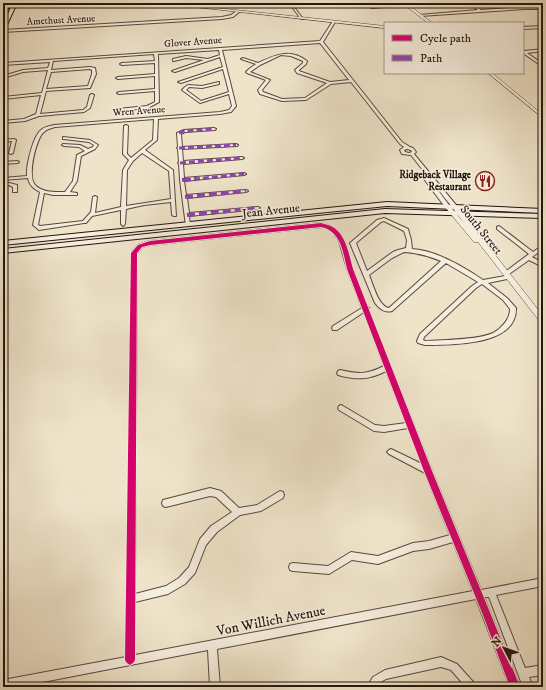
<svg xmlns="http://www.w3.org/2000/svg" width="546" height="690" font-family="'IM FELL DW Pica',serif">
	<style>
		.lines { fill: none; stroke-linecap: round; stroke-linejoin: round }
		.minor-casing { stroke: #57493c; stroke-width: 2 }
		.tertiary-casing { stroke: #57493c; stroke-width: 1 }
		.secondary-casing { stroke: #24150d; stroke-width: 2 }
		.minor { fill: #f5eddd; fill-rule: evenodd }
		.tertiary { fill: #f5eddd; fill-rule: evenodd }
		.secondary { fill: #f5eddd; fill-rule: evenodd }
		.quiet-far1 { stroke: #8e44ad; stroke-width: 3; stroke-dasharray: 6 3; stroke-linecap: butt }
		.quiet { stroke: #8e44ad; stroke-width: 4; stroke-dasharray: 8 4; stroke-linecap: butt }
		.cycleway-casing { stroke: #f5eddd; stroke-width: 2 }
		.cycleway { fill: #d6006c; fill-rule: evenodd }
		.labels { text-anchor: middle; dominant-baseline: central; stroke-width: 3; stroke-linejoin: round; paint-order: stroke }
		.far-street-label { font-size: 10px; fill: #24150d; stroke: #f5eddd }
		.far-poi-label { font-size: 10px; font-weight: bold; fill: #24150d; stroke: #f5eddd; text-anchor: end }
		.street-label { font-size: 12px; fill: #24150d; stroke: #f5eddd }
		.near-street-label { font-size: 14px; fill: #24150d; stroke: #f5eddd }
	</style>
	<rect width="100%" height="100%" fill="#efe4ca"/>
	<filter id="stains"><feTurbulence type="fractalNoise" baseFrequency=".005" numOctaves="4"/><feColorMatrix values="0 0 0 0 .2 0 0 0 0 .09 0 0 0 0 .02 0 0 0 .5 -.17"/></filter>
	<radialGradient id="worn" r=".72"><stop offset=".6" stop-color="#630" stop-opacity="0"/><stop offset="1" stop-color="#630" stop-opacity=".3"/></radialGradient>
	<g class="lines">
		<g class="minor-casing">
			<g id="minor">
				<path d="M289,3h2l12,16h-2z"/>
				<path d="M360,3h4l8,3 35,-2 1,1 -36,3z"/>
				<path d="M470,3h3l8,7 43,-3h19v2h-19l-104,7 -1,-1 59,-5z"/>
				<path d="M237,11l2,1 -6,5 -11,2 -219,13v-2l219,-13 9,-2z"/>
				<path d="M333,21l2,1 -12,20 79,100 8,5 3,1 3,4 -2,2 42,51v2h-4l-41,-52 -9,-1 -2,-4 4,-3 -4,-3 -49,-62 -20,2 -25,16 -24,1 -22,-7 -2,-4 8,-10 -19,-7 -1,-1 3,-3 7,-5 -15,-5 2,-1 15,5c17,-8 32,-15 49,-2l-1,3 -7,6v1l31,11 19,-2 -29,-37 -98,7 14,56 -5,6 -11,2 -62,5 -1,21 -12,10 28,20 3,46h-2l-2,-1 -1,-13 -27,3 -18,4 -1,15 -2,2 -2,-2v-14l-29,6 -6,7h-2l-45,7 -6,-5 7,-33c-6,-3 -11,-7 -12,-14l-25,2v-2l24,-2c-1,-10 6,-40 14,-46 3,-3 9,-4 13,-5l166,-13 9,-2 3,-4 -3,-12 -29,9 -18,-13 3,-3 3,-2 14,1 17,-4v2l-17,4 -13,-1 -3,3 15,11 28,-9 -6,-23 -42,14 -3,-1 45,-15 -3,-10 -45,15 -3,-1 32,-11 -18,-2 -12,3h-1v-2l13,-3 22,3 12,-4 -1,-5 -61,4 1,48 -11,6 -29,3h-1v-2l29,-3 8,-4v-11l-36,3 -2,-1 2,-1 36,-3v-13l-37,3 -2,-1 2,-1 37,-3v-11l-33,2 -2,-1 2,-1 33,-2 -1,-7 -101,7 -2,9 39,-3 5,1 1,6 -6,14 -44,3 -6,23 43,-4 4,-3 3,-12 2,-1 2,1 -4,13 -6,4 -45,4 -14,5 -22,2v-2l21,-2 12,-5 5,-19 -38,4v-2l39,-4 6,-23 -25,2 -20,6v-2l20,-6 25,-2 2,-6 -47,3v-2l317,-22zM281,55l10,1 12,5v2l-8,7 2,3 30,10 -22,15 -23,1 -19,-7 -1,-2 8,-10 -20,-8 10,-7zM90,69l2,1v4l-4,12 -42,3 5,-17zM154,119l-1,21 -22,18 -4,-4 1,-28 -2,-1 -2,1 -1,28 6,6 -6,10 -2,37 -26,6 2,-16 -2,-1 -2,1 -2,15 -8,9 -43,5 -2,-1 6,-32 9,2h24v-2l-7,-1 7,-11 4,-25 14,-7 3,-4 -8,-5 -27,-3v2h1l25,3 5,3 -1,2 -5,2 -8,-4 -17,-1 -1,1 2,1 15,1 6,4 -8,4 -4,26 -8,11c-10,0 -22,1 -30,-7 -8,-9 1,-47 9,-53 3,-3 8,-4 11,-5zM407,149l4,1 1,2 -3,1 -4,-1 -1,-2zM142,153l27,18 2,28 -45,7 1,-36 6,-9z"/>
				<path d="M543,26v2l-20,1v-2z"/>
				<path d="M543,49v2l-16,2 16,11v3l-20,-14v-3l2,1z"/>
				<path d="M214,128l2,1 -1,1 -30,2 -4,2 1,13 54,-3 2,1 -1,1 -55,3 1,12 59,-4 2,1 -2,1 -59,5 1,14 60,-5 2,1 -2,1 -60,6 2,14 60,-5 2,1 -2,1 -59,6 2,15 69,-6 2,1 -2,1 -69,7 1,9v1h-4l-6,-46 -1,-16 -1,-1 1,-1 -1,-13 -1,-1 1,-1 -1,-14 7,-3z"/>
				<path d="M14,139l2,1 -3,13 -2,1 -2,-1 3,-12 -9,1v-2z"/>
				<path d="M17,161l2,1 -1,1 -15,1v-2z"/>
				<path d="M421,173h4l24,32v2h-4l-24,-32z"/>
				<path d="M9,183l8,2v7h-4v-5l-4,-2 -6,1v-2z"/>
				<path d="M384,218l24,11 3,11 1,9c23,1 52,18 71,31l22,-4 2,1 1,1 -1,1 -19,4 19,15 9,10c1,37 -60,36 -84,37h-7l-7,-2 -1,-2 3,-7 52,-48 6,-4 -32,-19 -54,48c-8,2 -12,-2 -17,-8l-25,-60 27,-23zM384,221l20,10 3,9 -1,8 -8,2 -5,2 -26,19 -11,-28 25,-21zM404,252c14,1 25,4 37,9l-52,47c-11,-2 -16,-24 -20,-33l23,-17zM482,284l21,16 7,9c0,10 -8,19 -17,24 -14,7 -51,7 -68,8l-2,-1 1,-3 52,-49z"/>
				<path d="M321,223c3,1 6,2 9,3 16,7 18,28 22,42 5,13 10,26 15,38l2,2 -1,1 64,162 49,119 62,-12v8l-47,9 29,73 18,-3v10l-14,2 4,10h-10l-34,-90h-5l36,90h-10l-34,-88 -259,50 3,38h-10l-2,-37 -191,37h-14v-7l123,-23 6,-405 6,-7 12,-4zM321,227l6,1 5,3 7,10 8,28 15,39 -29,18 -1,2 1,2h4l27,-18 20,54c-18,9 -25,8 -44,4l-2,1 -1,2 1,2c18,5 31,5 48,-4l20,52 -22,3 -9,-1 -32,-19 -2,-1 -2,1 -1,2 1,2 35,21 10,1 24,-4 14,36 -31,-15 -2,1 -2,2 2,2 36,19 25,62 -21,6 -16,2 -35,13 -27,-4 -23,14 -35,-3 -3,1 -1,3 1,3 3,1 36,3 23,-14 26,4 35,-13 16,-2 24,-7 20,49 -338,64v-53l33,-8 17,-10 10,-11 11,-28 11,-13 23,-17 21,-4 22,-13 1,-3 -1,-3 -3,-1 -23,14 -18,3 -18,-17 -11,-3 -47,12 -1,3 1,3 3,1 44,-11 6,1 16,15 -21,14 -11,13 -11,28 -10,11 -13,8 -31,8 2,-341 5,-6 8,-2z"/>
				<path d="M499,226l34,26 10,-7v4l-11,8 11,6v4l-14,-7 -20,14h-4l-1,-1 1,-1 24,-18 -32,-25v-2z"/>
				<path d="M441,657l16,7 18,20 2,3h-11l-15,-17 -10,-3 -55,12 -7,4 -2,4h-10l6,-10 12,-7z"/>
			</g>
		</g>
		<g class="tertiary-casing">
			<g id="tertiary">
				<path d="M159,3h11l215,23v2z"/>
				<path d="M405,3h4v2l23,18h-4l-22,-17z"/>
				<path d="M488,73h4l51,42v3z"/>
				<path d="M447,204l2,1 16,19 -14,-18 3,-2 2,1 87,111v8l-2,-1 -63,-81h-4l-29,-35 -1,-1z"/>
			</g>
		</g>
		<g class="secondary-casing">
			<g id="secondary">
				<path d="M6,3h4l-5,12 -2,1v-5z"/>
				<path d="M13,3h4l-12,26 -2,1v-5z"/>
				<path d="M387,202l156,7v4l-156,-7 -384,39v-4z"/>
				<path d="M385,209l158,5v4l-158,-5 -382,40v-4z"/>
			</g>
		</g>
		<use href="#minor" class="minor"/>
		<use href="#tertiary" class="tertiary"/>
		<use href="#secondary" class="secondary"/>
		<g class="quiet-far1">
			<path d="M179,133l5,-2 30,-2"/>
			<path d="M179,148l57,-3"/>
			<path d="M180,163l62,-5"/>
			<path d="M185,180l59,-6"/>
		</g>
		<g class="quiet">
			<path d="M182,180l14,-1"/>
			<path d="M185,197l61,-6"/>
			<path d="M187,215l71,-7"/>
		</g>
		<g class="cycleway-casing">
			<path id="cycleway" d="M321,223c3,1 7,2 10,3 15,7 18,29 22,43l79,202 59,144 29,72h-10l-27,-72 -59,-144 -77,-202c-4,-17 -6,-38 -26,-42l-171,18 -8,2 -5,6 -2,407 -2,3 -3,2 -3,-2 -2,-3 6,-407 7,-8 12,-4z"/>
		</g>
		<use href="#cycleway" class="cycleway"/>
	</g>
	<defs>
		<g id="restaurant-ring" transform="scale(1)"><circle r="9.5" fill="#f5eddd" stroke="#8f2418" stroke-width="1.5"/><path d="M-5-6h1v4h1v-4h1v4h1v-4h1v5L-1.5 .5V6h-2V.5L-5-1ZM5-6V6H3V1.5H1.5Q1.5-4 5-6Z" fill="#8f2418"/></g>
	</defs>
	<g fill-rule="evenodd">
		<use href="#restaurant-ring" x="485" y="181"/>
	</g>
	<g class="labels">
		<g class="far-street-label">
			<text transform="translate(61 20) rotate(-3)">Amethust Avenue</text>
			<text transform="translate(193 42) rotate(-4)">Glover Avenue</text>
			<text transform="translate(139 111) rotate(-4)">Wren Avenue</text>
		</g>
		<g class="far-poi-label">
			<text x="471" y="175">Ridgeback Village<tspan x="471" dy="12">Restaurant</tspan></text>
		</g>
		<g class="street-label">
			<text transform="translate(271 211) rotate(-6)">Jean Avenue</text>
			<text transform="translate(481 230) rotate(51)">South Street</text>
		</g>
		<g class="near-street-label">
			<text transform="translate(271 621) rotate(-11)">Von Willich Avenue</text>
		</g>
	</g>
	<rect width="546" height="690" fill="none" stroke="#efe4ca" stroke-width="16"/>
	<rect x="4" y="4" width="538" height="682" fill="none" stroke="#24150d" stroke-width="2"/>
	<rect x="8" y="8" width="530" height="674" fill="none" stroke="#24150d"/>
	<rect x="384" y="22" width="140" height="52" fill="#f5eddd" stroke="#a1978a"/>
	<rect x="392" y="35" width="20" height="6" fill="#d6006c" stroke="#a1978a"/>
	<text x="420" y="42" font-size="12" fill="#24150d">Cycle path</text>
	<rect x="392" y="55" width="20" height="6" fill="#8e44ad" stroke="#a1978a"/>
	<text x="420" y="62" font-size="12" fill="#24150d">Path</text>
	<g transform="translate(504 648) rotate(311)" stroke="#f5eddd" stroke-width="3" paint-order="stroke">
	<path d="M0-3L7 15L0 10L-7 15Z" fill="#24150d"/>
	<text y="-6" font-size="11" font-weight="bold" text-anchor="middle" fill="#24150d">N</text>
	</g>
	<rect width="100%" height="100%" filter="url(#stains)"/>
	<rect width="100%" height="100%" fill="url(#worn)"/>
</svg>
